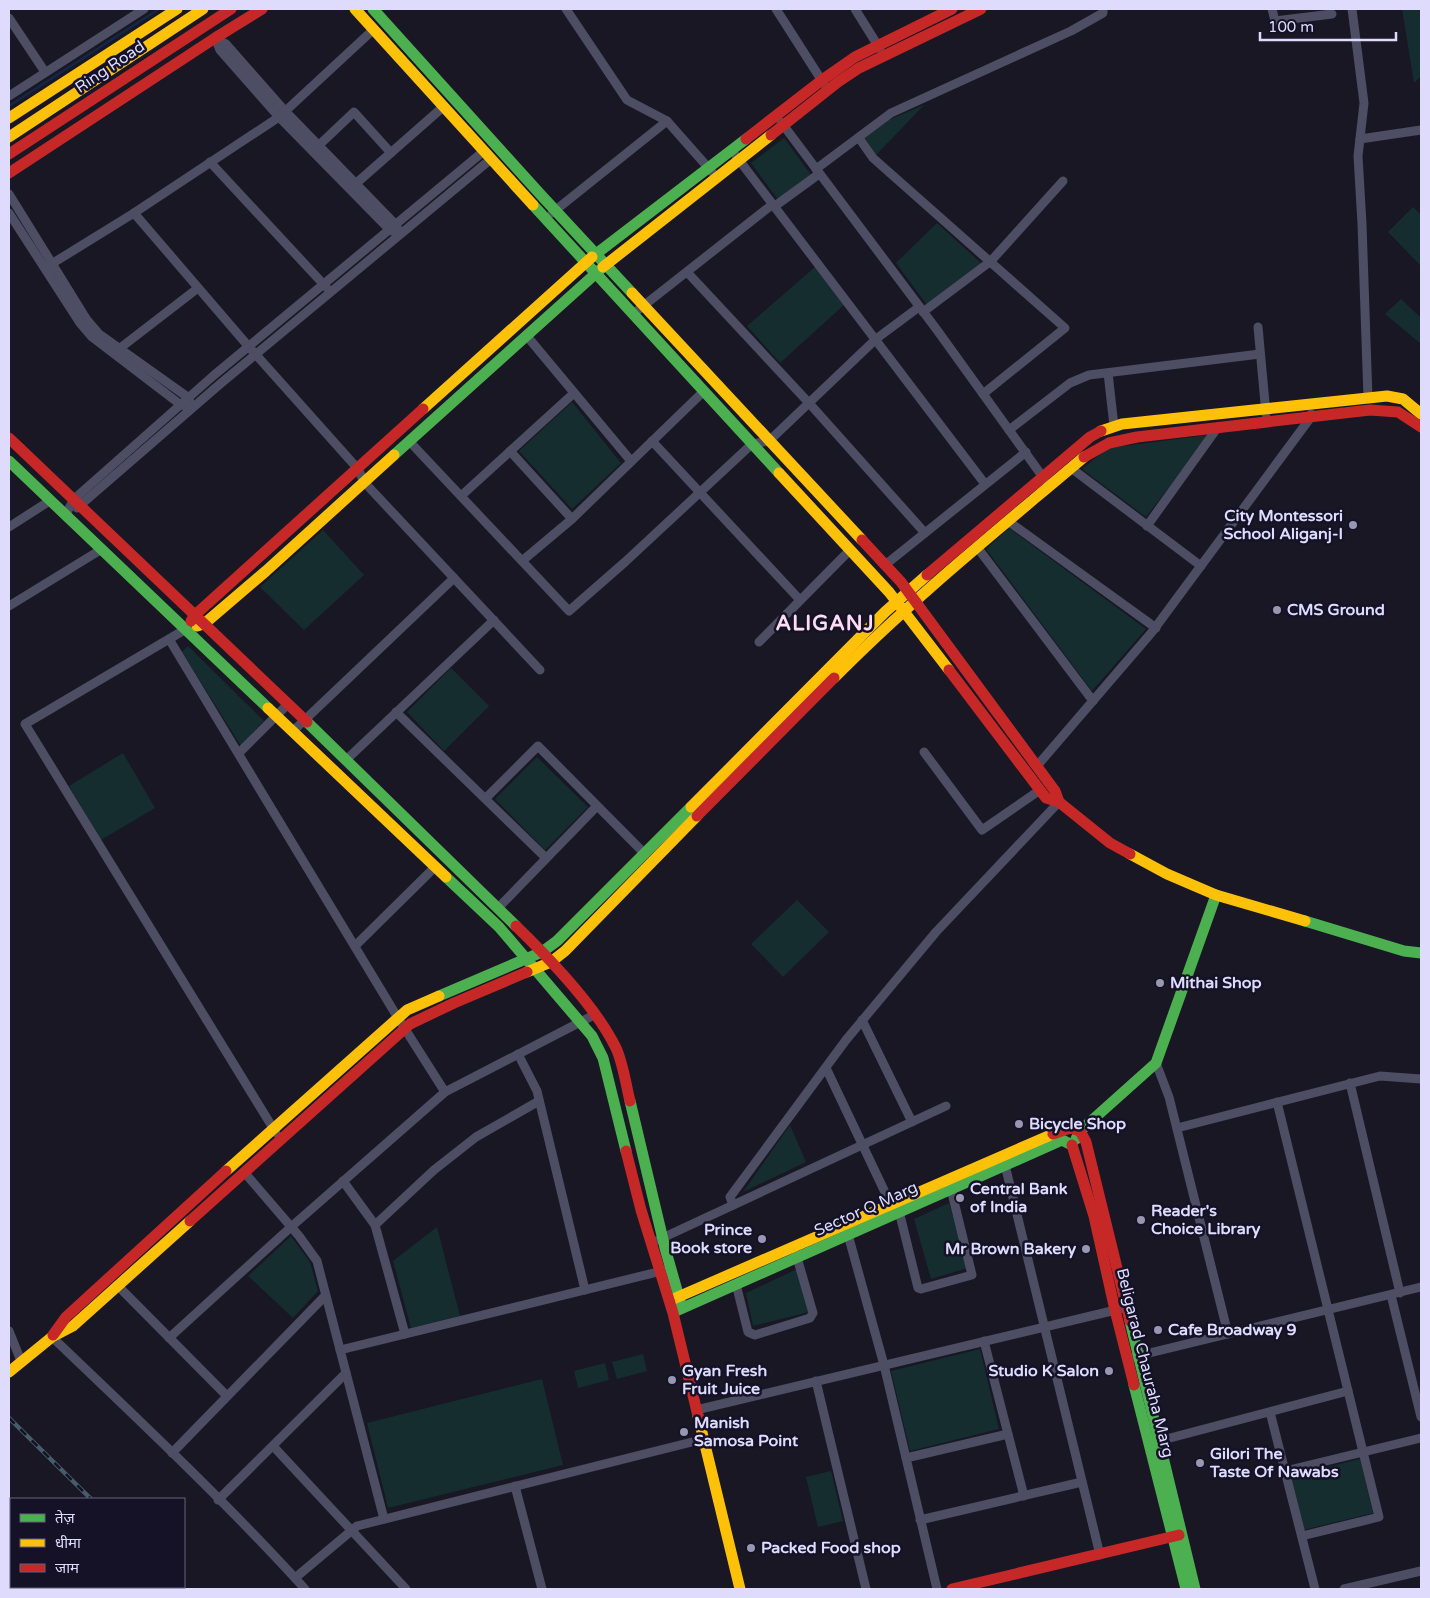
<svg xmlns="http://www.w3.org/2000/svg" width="1430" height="1598" font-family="'Varela Round','Noto Sans Devanagari',sans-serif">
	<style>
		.green { fill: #152d2e }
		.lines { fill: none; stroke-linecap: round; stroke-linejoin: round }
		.stream { stroke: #132747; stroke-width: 2.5 }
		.street { stroke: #4d4d63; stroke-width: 9 }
		.fast { stroke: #4caf50; stroke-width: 11 }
		.slow { stroke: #ffc107; stroke-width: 11 }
		.jam { stroke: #c62828; stroke-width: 11 }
		.rail-casing { stroke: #475b6a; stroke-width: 4.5 }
		.rail { stroke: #151228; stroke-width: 2.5; stroke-dasharray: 8; stroke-linecap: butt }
		.poi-dot { fill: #9996b1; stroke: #151228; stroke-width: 2 }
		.labels { text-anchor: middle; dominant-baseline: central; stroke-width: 5; stroke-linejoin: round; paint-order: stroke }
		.street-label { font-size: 16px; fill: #dedbfd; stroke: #151228 }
		.poi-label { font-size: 16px; font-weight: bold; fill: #dedbfd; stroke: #151228; text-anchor: start }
		.district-label { font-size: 21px; font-weight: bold; letter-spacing: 1px; fill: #fdddf2; stroke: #151228 }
	</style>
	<rect width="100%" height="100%" fill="#181723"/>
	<g class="green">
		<path d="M1402,9h19v67l-7,7z"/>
		<path d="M924,105l-48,50 -11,-17 24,-18z"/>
		<path d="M784,138l28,38 -33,25 -28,-38z"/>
		<path d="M1413,207l8,8v51l-33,-34z"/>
		<path d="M937,223l44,40 -54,42 -31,-42z"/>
		<path d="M816,266l28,39 -64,58 -33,-37z"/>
		<path d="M1401,299l20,19v26l-36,-30z"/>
		<path d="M572,402l49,61 -49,46 -53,-58z"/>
		<path d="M1209,435l-63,82 -64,-48 26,-21z"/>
		<path d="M1009,528l137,101 -54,62 -106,-142z"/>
		<path d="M323,530l41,45 -60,55 -44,-43z"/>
		<path d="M188,646l76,75 -23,25 -59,-94z"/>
		<path d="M451,668l38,38 -45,45 -37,-39z"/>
		<path d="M123,753l32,55 -54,32 -32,-54z"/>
		<path d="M537,757l51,50 -43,43 -50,-51z"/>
		<path d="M797,900l32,32 -46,45 -32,-33z"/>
		<path d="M790,1125l16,37 -63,30z"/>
		<path d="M949,1203l19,65 -37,11 -17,-60z"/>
		<path d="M437,1227l23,89 -49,12 -18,-67z"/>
		<path d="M291,1236l19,26 8,29 -25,27 -45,-42z"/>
		<path d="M797,1269l12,43 -56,14 -7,-33z"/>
		<path d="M980,1349l19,80 -89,22 -19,-80z"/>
		<path d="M643,1354l4,17 -30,8 -5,-17z"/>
		<path d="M605,1363l4,17 -31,8 -4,-17z"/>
		<path d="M542,1379l21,86 -175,43 -21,-85z"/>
		<path d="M1360,1459l13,54 -70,17 -13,-54z"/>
		<path d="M831,1471l12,50 -25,6 -12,-50z"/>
	</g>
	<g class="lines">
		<path class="stream" d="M9,106l150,-97"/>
		<g class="street">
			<path d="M566,9l61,91 40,21 45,51"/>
			<path d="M776,9l48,75"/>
			<path d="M855,9l25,40"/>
			<path d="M1272,9l3,12 57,-7"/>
			<path d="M1352,9l12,94 -6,53 4,68 6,174"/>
			<path d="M9,18l36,54"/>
			<path d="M215,38l5,12 59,67 111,113 5,2"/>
			<path d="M215,38l11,6 59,67 111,114 2,4"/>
			<path d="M9,96l135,-87"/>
			<path d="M781,122l156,208 108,150"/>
			<path d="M859,138l14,20 192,170 -82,66"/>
			<path d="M1360,139l61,-9"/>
			<path d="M316,148l38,-36 37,41"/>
			<path d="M736,156l249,328"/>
			<path d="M210,162l117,126"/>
			<path d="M816,169l75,-56 180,-82 32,-18v-4"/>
			<path d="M352,187l91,-80"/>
			<path d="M9,194l78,126 12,14 90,64 1,5"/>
			<path d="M775,206l44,-32"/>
			<path d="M9,213l71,110 12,14 89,68 4,1"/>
			<path d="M134,213l115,134 109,122 6,13 176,188"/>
			<path d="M552,213l115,-92"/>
			<path d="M45,268l89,-55 145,-96 95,-88"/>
			<path d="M687,272l122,131 116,130"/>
			<path d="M923,312l68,-51 72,-80"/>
			<path d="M633,314l140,-110"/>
			<path d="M1258,327l8,87"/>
			<path d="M526,335l105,126"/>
			<path d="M115,352l83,-64"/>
			<path d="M1108,373l6,53"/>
			<path d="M1009,430l61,-47 19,-8 171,-21"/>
			<path d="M409,441l160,170 56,-49 127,-118 17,-3 107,-102 43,-32"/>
			<path d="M652,441l148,159"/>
			<path d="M510,451l62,68"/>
			<path d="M1071,468l130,98"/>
			<path d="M461,496l113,-103"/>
			<path d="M77,508l143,-124 271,-225"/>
			<path d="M66,514l8,-15 139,-123 271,-225"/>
			<path d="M1008,521l148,107"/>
			<path d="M1147,526l71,-99"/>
			<path d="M9,527l42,-27"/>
			<path d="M977,547l116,154"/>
			<path d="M522,561l50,-42 132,-128"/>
			<path d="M885,565l141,-113"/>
			<path d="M9,606l93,-57"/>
			<path d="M186,629l-161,95 251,409"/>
			<path d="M169,639l229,379 47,74"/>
			<path d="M759,642l91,-92"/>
			<path d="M396,712l150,146"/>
			<path d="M292,732l162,-154"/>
			<path d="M924,752l58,78 58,-40"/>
			<path d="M239,753l49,-49"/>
			<path d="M346,760l148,-140"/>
			<path d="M1037,766l115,-134 159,-215v-3"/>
			<path d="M486,798l52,-52 106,107"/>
			<path d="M498,908l99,-102"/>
			<path d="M355,946l80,-79"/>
			<path d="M862,1020l50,102"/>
			<path d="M518,1054l19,37 48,199"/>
			<path d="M1156,1063l13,34 59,237"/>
			<path d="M826,1068l66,139"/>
			<path d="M1350,1083l50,210"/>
			<path d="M1277,1102l102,415 -77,19"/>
			<path d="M1177,1128l203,-52 41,3"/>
			<path d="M1004,1161l96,394"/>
			<path d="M244,1172l55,64 18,25 67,258"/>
			<path d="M343,1181l32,44 30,109"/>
			<path d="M733,1205l-3,-8 116,-157 90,-108 123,-130"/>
			<path d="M898,1207l20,81 3,1 51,-14 -21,-86"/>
			<path d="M375,1225l59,-55 42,-33 63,-36"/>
			<path d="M847,1231l37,134 53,224"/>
			<path d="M658,1240l288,-134"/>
			<path d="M736,1284l12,48 7,3 55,-17 3,-5 -17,-59"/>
			<path d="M118,1286l109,110"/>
			<path d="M1391,1295l30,122"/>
			<path d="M9,1331l12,30"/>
			<path d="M52,1337c86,82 173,164 253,252"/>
			<path d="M169,1338l122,-111 154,-135 149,-77"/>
			<path d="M984,1341l40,155"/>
			<path d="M340,1350l326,-80"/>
			<path d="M1133,1357l288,-70"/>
			<path d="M816,1381l50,208"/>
			<path d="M696,1410l424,-101"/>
			<path d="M1270,1412l45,177"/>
			<path d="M1155,1442l193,-51"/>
			<path d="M273,1446l133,143"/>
			<path d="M172,1453l153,-157"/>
			<path d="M906,1458l102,-24"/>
			<path d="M1285,1471l136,-33"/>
			<path d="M515,1486l27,103"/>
			<path d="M218,1500l128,-127"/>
			<path d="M920,1520l162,-38"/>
			<path d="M295,1578l62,-52 347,-87"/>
			<path d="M9,1579l2,-3"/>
			<path d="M1344,1589l77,-18"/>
		</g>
		<g class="fast">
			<path d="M373,9l168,186 91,98"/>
			<path d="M533,205l246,268"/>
			<path d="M592,257l154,-118"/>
			<path d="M394,455l209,-188"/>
			<path d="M9,461l259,247"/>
			<path d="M307,722l209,204"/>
			<path d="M446,877l53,50 93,109 11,22 23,93"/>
			<path d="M1305,921l99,30 17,2"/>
			<path d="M439,996l103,-44 15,-11 134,-134"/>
			<path d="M630,1101l35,147 17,60"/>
			<path d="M1076,1139l4,-8 76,-68 60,-168"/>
			<path d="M676,1311l386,-171 10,5"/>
			<path d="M1130,1321l65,268"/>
			<path d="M1134,1385l52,204"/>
			<path d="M9,1507l2,3"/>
		</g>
		<g class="slow">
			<path d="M355,9l178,196"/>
			<path d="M9,118l168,-109"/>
			<path d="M9,137l194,-128"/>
			<path d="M603,267l168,-132"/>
			<path d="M632,293l230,247"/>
			<path d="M423,409l169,-152"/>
			<path d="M1101,431l21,-7 265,-28 16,3 18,15"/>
			<path d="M779,473l110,119 60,78"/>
			<path d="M197,626l7,-2 62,-53 128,-116"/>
			<path d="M834,678c78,-79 165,-149 250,-221"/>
			<path d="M268,708l178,169"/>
			<path d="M691,807l194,-195 42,-37"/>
			<path d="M1130,854l37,20 49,21 89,26"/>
			<path d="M527,972l24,-10 14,-11 132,-135"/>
			<path d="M226,1171l181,-161 32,-14"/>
			<path d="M671,1300l382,-166"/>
			<path d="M9,1372l43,-35 21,-11 117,-105"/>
			<path d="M698,1416l42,173"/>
			<path d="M9,1531l2,2"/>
			<path d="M62,1587l3,2"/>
		</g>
		<g class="jam">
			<path d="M771,135l67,-53 21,-14 122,-59"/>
			<path d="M746,139l76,-59 33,-23 97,-48"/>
			<path d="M9,154l222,-145"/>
			<path d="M9,173l206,-135 47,-29"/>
			<path d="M9,438l298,284"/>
			<path d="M1084,457l25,-14 28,-6 233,-27 28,2 23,15"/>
			<path d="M862,540l39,42 154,209 4,11"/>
			<path d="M927,575l163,-138 11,-6"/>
			<path d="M191,621l4,-6 228,-206"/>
			<path d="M949,670l97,128 13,4 51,41 20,11"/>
			<path d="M697,816l137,-138"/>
			<path d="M516,926c33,32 80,81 100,122 7,15 10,37 14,53"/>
			<path d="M1053,1134l17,-6 10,3 6,11 44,179"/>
			<path d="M1072,1145l22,71 21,94 19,75"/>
			<path d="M626,1151l15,59 32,103 25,103"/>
			<path d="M190,1221l220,-197 44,-21 73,-31"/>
			<path d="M53,1335l13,-18 160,-146"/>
			<path d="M83,1587l3,2"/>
			<path d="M952,1589l227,-54"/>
		</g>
		<g class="rail-casing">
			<g id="rail">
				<path d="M9,1418l82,81"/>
				<path d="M178,1587l2,2"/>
			</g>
		</g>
		<use href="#rail" class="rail"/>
	</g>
	<g class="poi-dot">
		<circle cx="1353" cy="525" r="5"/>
		<circle cx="1277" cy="610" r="5"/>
		<circle cx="1160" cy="983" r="5"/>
		<circle cx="1019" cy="1124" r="5"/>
		<circle cx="960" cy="1198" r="5"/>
		<circle cx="1141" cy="1220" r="5"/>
		<circle cx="762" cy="1239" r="5"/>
		<circle cx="1086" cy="1249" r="5"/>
		<circle cx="1158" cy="1330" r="5"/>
		<circle cx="1109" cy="1371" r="5"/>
		<circle cx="672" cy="1380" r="5"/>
		<circle cx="684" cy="1432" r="5"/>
		<circle cx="1200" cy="1463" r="5"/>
		<circle cx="751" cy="1548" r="5"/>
	</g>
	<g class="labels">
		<g class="street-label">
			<text transform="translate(110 67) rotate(-34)">Ring Road</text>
			<text transform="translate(866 1209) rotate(-24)">Sector Q Marg</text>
			<text transform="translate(1145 1363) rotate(76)">Beligarad Chauraha Marg</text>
		</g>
		<g class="poi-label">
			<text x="1343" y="516" text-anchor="end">City Montessori<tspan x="1343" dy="18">School Aliganj-I</tspan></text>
			<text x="1287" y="610">CMS Ground</text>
			<text x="1170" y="983">Mithai Shop</text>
			<text x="1029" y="1124">Bicycle Shop</text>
			<text x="970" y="1189">Central Bank<tspan x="970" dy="18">of India</tspan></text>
			<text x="1151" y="1211">Reader's<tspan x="1151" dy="18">Choice Library</tspan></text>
			<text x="752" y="1230" text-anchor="end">Prince<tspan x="752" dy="18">Book store</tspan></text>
			<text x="1076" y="1249" text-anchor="end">Mr Brown Bakery</text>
			<text x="1168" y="1330">Cafe Broadway 9</text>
			<text x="682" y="1371">Gyan Fresh<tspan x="682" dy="18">Fruit Juice</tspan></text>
			<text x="1099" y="1371" text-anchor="end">Studio K Salon</text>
			<text x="694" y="1423">Manish<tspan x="694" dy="18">Samosa Point</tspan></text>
			<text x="1210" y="1454">Gilori The<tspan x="1210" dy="18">Taste Of Nawabs</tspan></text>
			<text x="761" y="1548">Packed Food shop</text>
		</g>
		<g class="district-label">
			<text x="825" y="623">ALIGANJ</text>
		</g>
	</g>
	<rect width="1430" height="1598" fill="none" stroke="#dedbfd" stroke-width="20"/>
	<rect x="10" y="1498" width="175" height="90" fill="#151228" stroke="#65627d"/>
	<rect x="20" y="1514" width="25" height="8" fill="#4caf50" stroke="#65627d"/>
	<text x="55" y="1523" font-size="15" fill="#dedbfd">तेज़</text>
	<rect x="20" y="1539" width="25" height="8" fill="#ffc107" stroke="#65627d"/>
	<text x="55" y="1548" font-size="15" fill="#dedbfd">धीमा</text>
	<rect x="20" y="1564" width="25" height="8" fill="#c62828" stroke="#65627d"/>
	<text x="55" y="1573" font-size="15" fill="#dedbfd">जाम</text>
	<path d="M1260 32v8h136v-8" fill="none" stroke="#dedbfd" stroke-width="2.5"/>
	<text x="1268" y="32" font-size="15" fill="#dedbfd" stroke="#151228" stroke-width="4" paint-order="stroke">100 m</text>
</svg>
